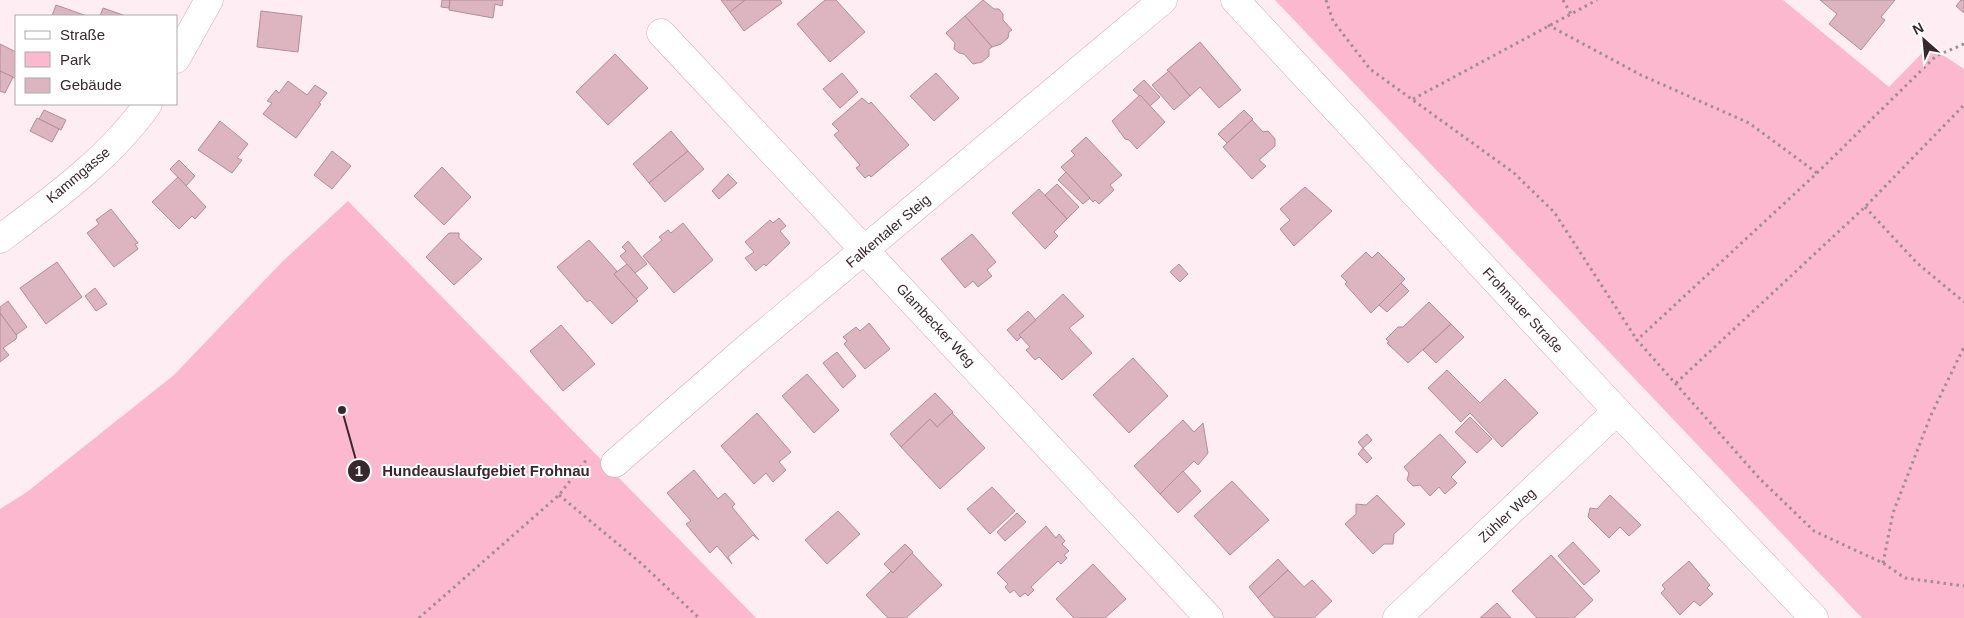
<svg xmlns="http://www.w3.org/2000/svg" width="1964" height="618" font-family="Helvetica,sans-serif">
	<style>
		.green { fill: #fbb8ce }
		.building { fill: #ddb5c1; stroke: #b38c99 }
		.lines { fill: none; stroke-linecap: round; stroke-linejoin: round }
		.street-casing { stroke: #d3abb7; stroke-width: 29 }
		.path { stroke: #9f8e93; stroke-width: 3; stroke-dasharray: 2.5 4; stroke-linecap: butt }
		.street { stroke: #fff; stroke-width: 28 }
		.labels { text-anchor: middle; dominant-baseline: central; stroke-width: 4; stroke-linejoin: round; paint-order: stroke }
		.street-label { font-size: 14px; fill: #38282d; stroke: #fff }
		.leader { fill: none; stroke: #38282d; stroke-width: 2 }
		.callout-dot { fill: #38282d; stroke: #fff; stroke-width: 2 }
		.mark-label { font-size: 15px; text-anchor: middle; font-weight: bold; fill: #fff }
		.callout-label { font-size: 15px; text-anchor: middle; font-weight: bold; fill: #38282d; stroke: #fff; stroke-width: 4; stroke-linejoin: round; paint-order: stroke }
	</style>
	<rect width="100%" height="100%" fill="#feedf2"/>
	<g class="green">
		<path d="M1275,0h508l106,87 40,-41 35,23v549h-102z"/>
		<path d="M348,201l408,417h-756v-109l27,-17 147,-117 109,-114z"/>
	</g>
	<g class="building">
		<path d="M442,0h8l-1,8 -8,-1z"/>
		<path d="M450,0h53l-1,6 -7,-2 -2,14 -44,-8z"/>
		<path d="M721,0h24l-15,12z"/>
		<path d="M745,0h35l2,3 -38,28 -14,-19z"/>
		<path d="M825,0h11l29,32 -35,30 -33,-38z"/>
		<path d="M983,0l11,9h5l4,5v6l9,10 -3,2 -1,6 -7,6 -9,3 -27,-31z"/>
		<path d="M1820,0h75l-14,17 4,3 -24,30 -32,-26 8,-10z"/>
		<path d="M1961,0h3v13l-8,-7z"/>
		<path d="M56,5l31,11h-35z"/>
		<path d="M103,8l23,8h-26z"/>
		<path d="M261,11l41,5 -4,36 -41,-5z"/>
		<path d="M965,16l27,31 -3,2v7l-7,6 -9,2 -9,-10 -5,-1 -5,-4 1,-6 -9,-10z"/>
		<path d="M1200,42l41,48 -22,18 -19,-21 -10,9 -23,-26z"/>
		<path d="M0,44l16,8v27l-16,-8z"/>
		<path d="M615,54l33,34 -40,37 -32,-33z"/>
		<path d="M0,71l13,6 -8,16 -5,-2z"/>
		<path d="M1169,71l21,25 -16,14 -22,-25z"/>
		<path d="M842,73l16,19 -18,16 -17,-19z"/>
		<path d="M936,73l23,25 -25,23 -24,-25z"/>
		<path d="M1144,80l16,17 -10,9 -17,-16z"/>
		<path d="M288,81l19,14 8,-10 12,8 -8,10 2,1 -25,34 -33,-24 9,-11 -5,-2 9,-11 3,3z"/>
		<path d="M1140,95l25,27 -28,27 -8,-9 -4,-1 -13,-18z"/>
		<path d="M862,98l7,6 2,-2 38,43 -38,32 -2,-2 -4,3 -9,-10 4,-3 -26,-30 5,-4 -7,-7z"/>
		<path d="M44,110l22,10 -5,10 -22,-11z"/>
		<path d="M1244,110l9,9 -26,24 -9,-9z"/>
		<path d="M37,118l22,11 -7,13 -22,-11z"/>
		<path d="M1252,120l11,12 5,-1 7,8v7l-16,14 7,6 -14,13 -29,-32z"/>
		<path d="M220,121l28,23 -11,14 5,2 -10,13 -34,-23z"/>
		<path d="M671,131l17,20 -39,32 -16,-19z"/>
		<path d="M1086,137l36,38 -12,10 4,5 -15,14 -4,-4 -2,2 -32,-35 14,-12 -4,-4z"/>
		<path d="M332,151l19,15 -19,23 -18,-14z"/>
		<path d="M688,151l16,18 -39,33 -16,-19z"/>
		<path d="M179,160l16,16 -9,10 -16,-17z"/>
		<path d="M442,167l29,30 -27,28 -30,-29z"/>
		<path d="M1066,172l24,26 -7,6 -25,-24z"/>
		<path d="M728,174l9,9 -18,16 -7,-8z"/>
		<path d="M178,177l28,30 -11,12 -3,-3 -13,13 -27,-27z"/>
		<path d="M1057,184l22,23 -12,12 -22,-24z"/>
		<path d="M1305,187l27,24 -38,35 -14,-17 10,-9 -10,-11z"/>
		<path d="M1039,189l28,30 -13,13 4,4 -13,13 -33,-36z"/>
		<path d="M111,209l27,34 -3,1 3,5 -24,18 -27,-34 12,-9 -3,-4z"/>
		<path d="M779,218l7,8 -6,5 10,12 -24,23 -2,-2 -8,7 -11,-13 9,-6 -9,-10 25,-22 3,3z"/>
		<path d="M683,223l30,37 -39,33 -31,-37 19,-16 -3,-3 9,-7 3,3z"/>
		<path d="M449,233h10v5l23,21 -28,26 -28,-28z"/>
		<path d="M972,234l24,28 -9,8 5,6 -14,11 -5,-6 -8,7 -24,-29z"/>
		<path d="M589,240l28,31 -3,3 24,27 -26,23 -22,-24 -3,2 -30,-35z"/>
		<path d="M628,241l19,23 -12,9 -15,-17 6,-5 -4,-4z"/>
		<path d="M1366,252l6,6 6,-6 27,27 -34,34 -26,-29 2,-2 -6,-6z"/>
		<path d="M57,262l25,35 -36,27 -26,-36z"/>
		<path d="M627,264l21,24 -12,11 -22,-25z"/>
		<path d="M1179,264l9,10 -8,8 -10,-10z"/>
		<path d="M1401,283l8,8 -22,21 -8,-7z"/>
		<path d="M95,288l12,16 -11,7 -11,-15z"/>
		<path d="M1063,294l21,22 -15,12 23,25 -30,27 -23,-23 -4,3 -9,-10 4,-3 -11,-12z"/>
		<path d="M8,301l19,26 -11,8 -16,-22v-6z"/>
		<path d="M1429,302l22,22 -43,39 -21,-20 2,-1 -3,-3 12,-12h5z"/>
		<path d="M1028,311l8,9 -17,15 2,2 -4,4 -10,-11z"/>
		<path d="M0,313l17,23 -1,3 -13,9 6,7 -9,7z"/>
		<path d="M869,323l21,26 -25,20 -21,-25 3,-3 -4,-4 13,-10 4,4z"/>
		<path d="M1451,324l13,13 -28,26 -13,-13z"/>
		<path d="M561,325l34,39 -32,27 -33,-40z"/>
		<path d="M837,352l19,24 -13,12 -20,-25z"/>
		<path d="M1133,358l35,38 -39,37 -36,-38z"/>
		<path d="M1447,370l33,33 25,-24 33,34 -36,34 -32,-34 -9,9 -33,-34z"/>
		<path d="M807,374l32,36 -25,23 -32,-37z"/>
		<path d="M935,393l18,19 -16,15 -7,-8 -29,28 -11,-13z"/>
		<path d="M757,413l34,39 -12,10 7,8 -13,12 -7,-9 -12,11 -33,-38z"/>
		<path d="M952,413l33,35 -45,41 -39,-42 29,-28 7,8z"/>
		<path d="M1470,417l22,22 -15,14 -22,-21z"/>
		<path d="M1183,420l11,12 9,-9 5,30 -10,12 -4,-4 -34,33 -26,-28z"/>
		<path d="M1367,434l5,6 -9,8 -5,-6z"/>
		<path d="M1440,434l26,28 -15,15 6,6 -12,11 -6,-7 -9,9 -10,-11 -7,1 -6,-6 2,-7 -5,-6z"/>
		<path d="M1363,448l9,10 -5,5 -9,-9z"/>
		<path d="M694,470l24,29 7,-6 10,11 -3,3 27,33 -6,-5 -25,22 4,7 -15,-18 -7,7 -24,-29 5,-3 -24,-28z"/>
		<path d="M1183,471l18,20 -23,22 -18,-19z"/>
		<path d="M1232,481l37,39 -39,35 -36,-39z"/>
		<path d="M992,487l23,24 -25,23 -23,-25z"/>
		<path d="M1377,495l28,29 -11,10 -1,10h-9l-11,10 -28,-30 11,-10v-10l10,1z"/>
		<path d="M1610,495l31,30 -12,11 -9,-9 -11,11 -21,-21 2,-9 7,1z"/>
		<path d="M838,511l22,23 -33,30 -22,-24z"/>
		<path d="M1017,513l9,9 -21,19 -8,-9z"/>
		<path d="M1046,526l10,12 3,-4 6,7 -3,3 7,7 -5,4 3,3 -6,6 -3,-3 -27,26 3,3 -6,6 -3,-3 -5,4 -6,-7 -4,3 -5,-6 3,-3 -11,-11z"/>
		<path d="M1573,542l27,29 -16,14 -26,-29z"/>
		<path d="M905,544l8,8 -20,21 -9,-9z"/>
		<path d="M912,553l30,32 -36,33h-18l-22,-23 25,-24 2,2z"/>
		<path d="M1551,555l42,45 -19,18h-37l-25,-27z"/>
		<path d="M1278,559l10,11 -30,28 -9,-11z"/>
		<path d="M1689,561l21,24 -3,3 6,6 -13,12 -6,-5 -14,14 -19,-22 4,-4 -3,-4z"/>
		<path d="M1093,564l33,35 -21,19h-31l-18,-19z"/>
		<path d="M1288,570l16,17 8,-7 20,21 -18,17h-39l-17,-20z"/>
		<path d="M1497,603l14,15h-31z"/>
	</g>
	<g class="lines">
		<g class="street-casing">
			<g id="street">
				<path d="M1235,0l382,411 197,207"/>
				<path d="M661,33l548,585"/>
				<path d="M176,59l33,-59"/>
				<path d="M0,239c52,-39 111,-82 148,-135"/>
				<path d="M615,463l139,-121 409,-342"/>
				<path d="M1397,618l220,-207"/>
			</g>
		</g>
		<g class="path">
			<path d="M1326,0l7,21 37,48 144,104 40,39 83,128"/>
			<path d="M1563,0l8,14"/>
			<path d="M1548,25l93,50 108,48 68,50"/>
			<path d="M1964,44l-28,12 -119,117 -180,167 123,139 54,52 69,32 22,15 59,8"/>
			<path d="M1413,99l184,-99"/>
			<path d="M1865,207l52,56 47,39"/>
			<path d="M1676,383l189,-176 99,-102"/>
			<path d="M559,495l83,69 57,54"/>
			<path d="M1883,563l10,-50 38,-98 33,-68"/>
			<path d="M419,618l140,-123 28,-36"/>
		</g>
		<use href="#street" class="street"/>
	</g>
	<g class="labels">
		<g class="street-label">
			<text transform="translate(78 175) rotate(-40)">Kammgasse</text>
			<text transform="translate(888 231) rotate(-40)">Falkentaler Steig</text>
			<text transform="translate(1523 310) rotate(47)">Frohnauer Straße</text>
			<text transform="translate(936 325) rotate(47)">Glambecker Weg</text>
			<text transform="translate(1507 515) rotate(-43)">Zühler Weg</text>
		</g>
	</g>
	<path class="leader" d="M342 410L359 471"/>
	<g class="callout-dot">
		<circle cx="342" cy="410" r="5"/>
		<circle cx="359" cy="471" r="12"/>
	</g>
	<g class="mark-label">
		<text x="359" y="476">1</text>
	</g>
	<g class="callout-label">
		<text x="486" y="476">Hundeauslaufgebiet Frohnau</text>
	</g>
	<rect x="15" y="15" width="162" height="90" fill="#ffffff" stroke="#afa9ab"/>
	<rect x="25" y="31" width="25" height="8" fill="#ffffff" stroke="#afa9ab"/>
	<text x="60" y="40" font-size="15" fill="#38282d">Straße</text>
	<rect x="25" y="52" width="25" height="15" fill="#fbb8ce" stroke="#afa9ab"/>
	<text x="60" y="65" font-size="15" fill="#38282d">Park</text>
	<rect x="25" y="78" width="25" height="15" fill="#ddb5c1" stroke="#afa9ab"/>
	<text x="60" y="90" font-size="15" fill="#38282d">Gebäude</text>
	<g transform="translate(1924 40) rotate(333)" stroke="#ffffff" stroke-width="4" paint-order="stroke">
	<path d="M0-4L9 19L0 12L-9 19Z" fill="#38282d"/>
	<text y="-8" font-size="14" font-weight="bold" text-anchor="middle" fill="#38282d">N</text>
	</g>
</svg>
